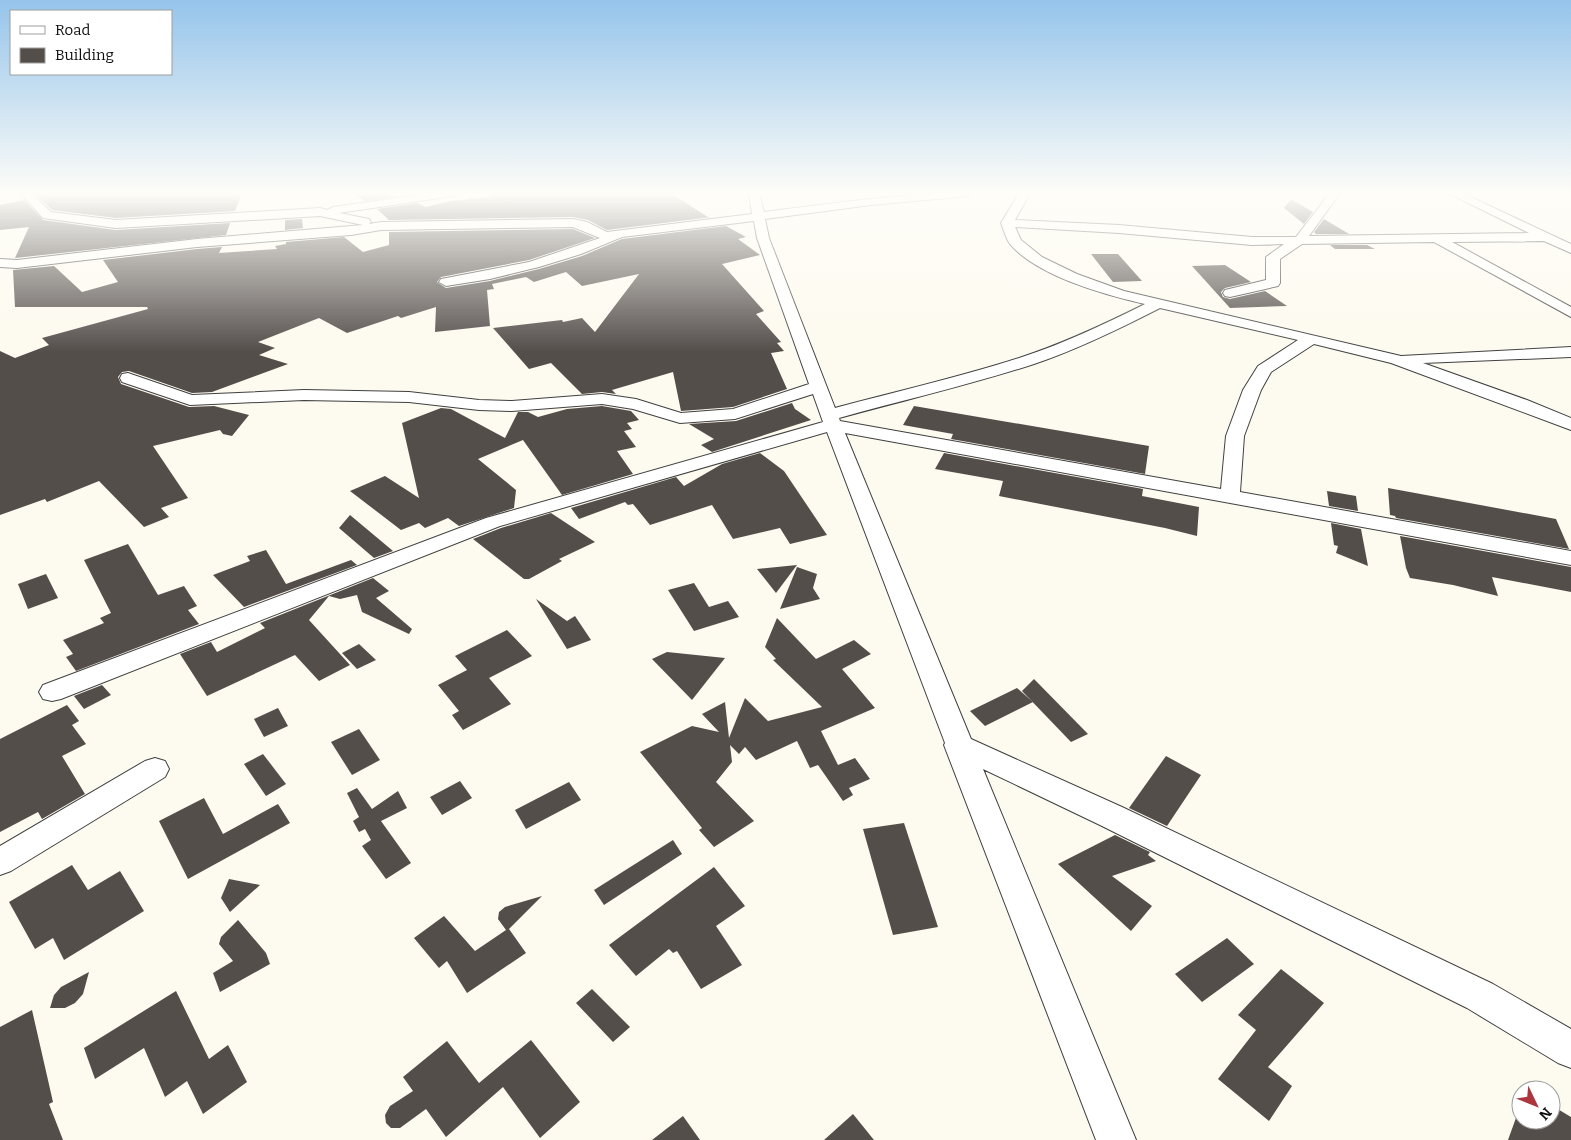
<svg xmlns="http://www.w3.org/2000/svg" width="1571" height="1140" font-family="Bitter,serif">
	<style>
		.building { fill: #544e4b }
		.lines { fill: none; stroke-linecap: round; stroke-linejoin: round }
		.minor-casing { stroke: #404040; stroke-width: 2 }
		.minor { fill: #fff; fill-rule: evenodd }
	</style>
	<rect width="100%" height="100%" fill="#fdfaef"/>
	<g class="building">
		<path d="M50,193h192l-7,18 -119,7 -64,-8 -16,-15z"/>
		<path d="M354,193h34l2,3h9l-34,5z"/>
		<path d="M487,193h183l38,24h4l-105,13 -19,-10 -15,-3 -184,3 -12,-11 40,-6 9,4 24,-6 40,-4z"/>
		<path d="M1291,199l22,13 -9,12 -20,-16z"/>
		<path d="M24,200l19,20 73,10 114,-7 -4,12 -211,23 14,-31 -29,3v-25z"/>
		<path d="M302,219l1,9 -18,2v-10z"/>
		<path d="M1324,219l25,15h-33l-2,-2z"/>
		<path d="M726,226l20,11 -8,2 22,16 -38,9 42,47 -8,3 25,28 -4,1 7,8 -13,2 16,36 -54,18 -52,4 -8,-39 -61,18 4,4 -14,-2 -20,2 -31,-31 -22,6 -36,-41 69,-8 1,2 19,-4 13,14 44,-58 -57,12 -16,-14 -32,10 -8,-5 -34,7 2,5 -7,1 3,36 -55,6 1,-25 -35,11 -3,-2 -51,17 -28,-15 -61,24 17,6 -16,7 29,9 -76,28 -20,1 -63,-22 -7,1 -4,5 3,7 68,23 25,-1 35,9 -17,21 -9,-2 -3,-4 -67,16 35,52 -27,10 8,9 -25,10 -45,-46 -52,21 -2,-3 -45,16v-164l15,7 34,-13 -7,-7 106,-29 -1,-2h-132l-2,-37 41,-4 28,26 36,-10 -15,-22 94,-11 25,-2 -3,6 58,-4 -2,-3 11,-2v-2l58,-5 19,15 26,-7v-13l184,-3 22,9 -66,22 -88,17 -4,5 9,6 44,-7 49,-12 43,-13 40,-17z"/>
		<path d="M1330,245h37l8,4h-40z"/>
		<path d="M1091,254h27l24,27 -29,1z"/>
		<path d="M1225,265l26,17 -26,6 -4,4 2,5 7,2 35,-8 22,15 -57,2 -38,-42z"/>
		<path d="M792,403l3,6 16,11 -99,32 -11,-7 13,-6 -25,-15 47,-3z"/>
		<path d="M602,406l29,5 8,9 -12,3 5,6 -8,2 12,16 -19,4 16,23 -71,21 -39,-55 -45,19 38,31 -2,18 -55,18 -11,-8 -23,10 -6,-5 -18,7 -51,-39 35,-15 34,22 -17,-75 39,-15 10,1 54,29 13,-26h10l10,5 29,-8z"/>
		<path d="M914,406l235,40 -4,28 -194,-35 2,-5 -50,-9z"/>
		<path d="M760,453l24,18 43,64 -37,9 -10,-16 -47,11 -21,-34 -62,20 -17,-21 -5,1 -3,-3 -46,17 -8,-11 105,-31 8,9 38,-22z"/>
		<path d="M944,453l199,36 -1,7 57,11 -2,29 -32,-8 -166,-32 4,-15 -68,-12z"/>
		<path d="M1388,488l168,31 13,30 -173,-31 -1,-2 -5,-1z"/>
		<path d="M1327,491l29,5 2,15 -29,-5z"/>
		<path d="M551,513l44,29 -36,17 3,2 -33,18h-5l-51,-40 28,-11z"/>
		<path d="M350,515l43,36 -19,7 -35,-30z"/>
		<path d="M1331,523l30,6 7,37 -32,-13 2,-7 -4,-1z"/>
		<path d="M1400,536l171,31v25l-79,-15 6,19 -45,-11 -43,-7 -4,-10z"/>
		<path d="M128,544l30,51 26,-9 13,20 -9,4 11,14 -123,47 -10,-14 7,-3 -10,-14 41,-17 -4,-5 11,-5 -27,-53z"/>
		<path d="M266,550l20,34 65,-24 6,5 -113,42 -31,-32 37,-14 -3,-5z"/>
		<path d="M797,565l-21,28 -19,-24z"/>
		<path d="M797,567l20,7 -4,14 7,11 -40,10z"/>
		<path d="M46,574l12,24 -30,11 -10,-25z"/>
		<path d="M373,578l16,13 -13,7 36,31 -3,5 -47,-22 -5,-17 -17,4 -11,-3 -20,24 41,45 -31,16 -24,-26 -88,41 -27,-42 31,-12 6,10 48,-24 -5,-5z"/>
		<path d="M694,583l15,24 19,-6 11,16 -45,14 -26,-41z"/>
		<path d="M536,599l31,22 8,-5 16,24 -24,9z"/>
		<path d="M777,618l39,41 38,-19 17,14 -29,15 33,39 -54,23 17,34 17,-7 15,21 -21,9 4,7 -10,6 -25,-36 -8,3 -13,-27 -41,19 -11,-13 -6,7 -9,-9 2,17 -16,20 38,39 -40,26 -15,-17 3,-2 -62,-76 52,-26 27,6 -17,-18 23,-12 4,36 16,-40 23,23 54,-14 -49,-47 3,-1 -11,-12z"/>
		<path d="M507,630l25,26 -43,22 22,26 -48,26 -11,-15 7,-4 -21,-26 29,-15 -12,-14z"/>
		<path d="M359,644l17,16 -19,9 -15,-16z"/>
		<path d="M667,652l58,6 -33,42 -40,-41z"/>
		<path d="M1034,679l54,55 -17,8 -49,-51z"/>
		<path d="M102,685l9,10 -27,14 -10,-13z"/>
		<path d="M1017,688l16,14 -48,24 -15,-15z"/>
		<path d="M67,705l12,16 -7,4 14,19 -24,12 23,38 -43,25 -4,-7 -38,20v-93z"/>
		<path d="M278,708l10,18 -24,11 -10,-18z"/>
		<path d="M359,729l21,31 -28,15 -21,-33z"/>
		<path d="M263,754l23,30 -20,12 -22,-32z"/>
		<path d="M1166,756l35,19 -34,51 -38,-18z"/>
		<path d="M460,781l12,17 -30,17 -12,-18z"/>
		<path d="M569,782l12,18 -55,29 -11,-19z"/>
		<path d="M357,788l15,21 26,-18 9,17 -26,13 30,42 -25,16 -24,-33 9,-6 -6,-11 -6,3 -6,-11 6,-4 -12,-24z"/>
		<path d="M204,798l19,36 55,-30 12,19 -102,56 -29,-58z"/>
		<path d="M904,823l34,104 -45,8 -30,-106z"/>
		<path d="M1115,835l35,17 -2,3 8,6 -44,15 40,30 -21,25 -73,-67z"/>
		<path d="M673,840l9,14 -78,51 -10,-15z"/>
		<path d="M72,865l16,25 32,-19 24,40 -80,49 -11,-22 -18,11 -26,-47z"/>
		<path d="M714,867l31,39 -29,20 26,39 -41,24 -24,-38 -4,2 -4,-4 -33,27 -27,-31z"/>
		<path d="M229,879l31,6 -30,27 -9,-14z"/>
		<path d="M542,896l-33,33 17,24 -59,40 -20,-32 -8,7 -25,-30 30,-22 31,35 31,-21 -8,-11 1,-7 6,-5z"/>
		<path d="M238,920l28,33 4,11 -50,28 -7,-19 20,-12 -14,-17 2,-7z"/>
		<path d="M1227,938l27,26 -52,38 -27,-28z"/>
		<path d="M1281,969l43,34 -56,64 24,19 -23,35 -51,-42 38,-49 -18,-15z"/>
		<path d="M89,972l-6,22 -8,9 -10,5h-15l4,-13 7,-8z"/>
		<path d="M592,989l38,38 -17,15 -37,-39z"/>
		<path d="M176,991l33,68 19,-14 19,37 -44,32 -16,-33 -22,16 -21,-49 -49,31 -11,-31z"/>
		<path d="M32,1010l21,92 -4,2 14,36h-63v-113z"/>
		<path d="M531,1040l49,62 -40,36 -37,-51 -57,50 -20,-28 -26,19h-9l-5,-5 -1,-8 5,-9 23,-15 -10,-14 44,-36 32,42z"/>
		<path d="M1521,1104v16h30v-15l20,12v23h-63z"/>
		<path d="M853,1114l21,26h-50z"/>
		<path d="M683,1116l17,24h-48z"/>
	</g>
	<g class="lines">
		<g class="minor-casing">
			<g id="minor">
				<path d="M20,193h11l20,19 65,8 204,-12 7,2 6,-3 99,-14h26l-5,3 -114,17 30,6 2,3 -2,2 12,-2 192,-3 14,3 20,10 145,-18 -3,-21h10l5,19c70,-9 140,-19 210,-19l-5,3 -98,9 -106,14 4,19 66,170c63,-17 126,-31 187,-51 43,-14 83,-33 123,-53 -40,-9 -108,-28 -135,-60 -4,-5 -6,-14 -9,-21l18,-30h11l-15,27 104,5 133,12h44l34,-44h10l-31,43 220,-3 -81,-40h14l109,51v9l-27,-12 -92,1 119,65v10l-137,-75 -132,2 -22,15v24l-2,3 -48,11 -5,-1 -2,-3 2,-3 41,-10v-23l18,-13 -32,1 -133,-12 -104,-6 6,13 21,17 35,17 47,17 277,65 170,-9v10l-148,6 104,37 44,18v12l-180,-67 -77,-19 -43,28 -10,18 -17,46 -4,56 331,59v14l-726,-132 126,306 151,68 371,177 78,45v39l-13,-5 -91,-55 -367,-183 -117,-56 153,371h-40l-152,-395 1,-2 -118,-311 -327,94 -439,173 -9,2 -9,-2 -4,-7 4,-7 443,-167 337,-96 -10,-28 -78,25 -55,4 -47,-14 -31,-5 -90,7 -33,-1 -70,-8 -105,-2 -114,5 -68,-23 -2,-4 2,-4 6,-1 64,22 112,-5 105,2 70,8 33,1 90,-7 34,5 45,14 52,-4 76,-25 -52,-146 -3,-17 -132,16 -41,17 -42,13 -49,12 -44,7 -7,-4 2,-3 88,-17 71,-24 -27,-11 -192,3 -30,5 -154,12 -180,21 -17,-1v-8l17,1 180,-21 166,-14 -43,-9 -204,12 -73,-10zM1160,308l138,32 -40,26 -15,24 -17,46 -5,53 -381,-68 -1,-3c65,-18 131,-33 195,-54 44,-15 85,-35 126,-56z"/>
				<path d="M155,758l10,3 4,8 -4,8 -154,94 -11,4v-29l145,-85z"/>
			</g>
		</g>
		<use href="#minor" class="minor"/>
	</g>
	<linearGradient id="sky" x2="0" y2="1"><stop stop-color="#95c4eb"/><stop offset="0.55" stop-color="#fefdf8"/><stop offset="1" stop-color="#fefdf8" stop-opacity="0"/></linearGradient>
	<rect width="1571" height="352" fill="url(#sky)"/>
	<rect x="10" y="10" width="162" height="65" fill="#ffffff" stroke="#9e9e9e"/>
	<rect x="20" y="26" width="25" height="8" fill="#ffffff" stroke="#9e9e9e"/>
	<text x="55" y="35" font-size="15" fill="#0d0d0d">Road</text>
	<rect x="20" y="48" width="25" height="15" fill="#544e4b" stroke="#9e9e9e"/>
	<text x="55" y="60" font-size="15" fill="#0d0d0d">Building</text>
	<g transform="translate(1536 1105) rotate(133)"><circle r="24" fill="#ffffff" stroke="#9e9e9e"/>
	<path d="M0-4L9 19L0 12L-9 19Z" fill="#ad353d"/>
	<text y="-8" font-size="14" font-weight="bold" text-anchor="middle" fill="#0d0d0d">N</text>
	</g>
</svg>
